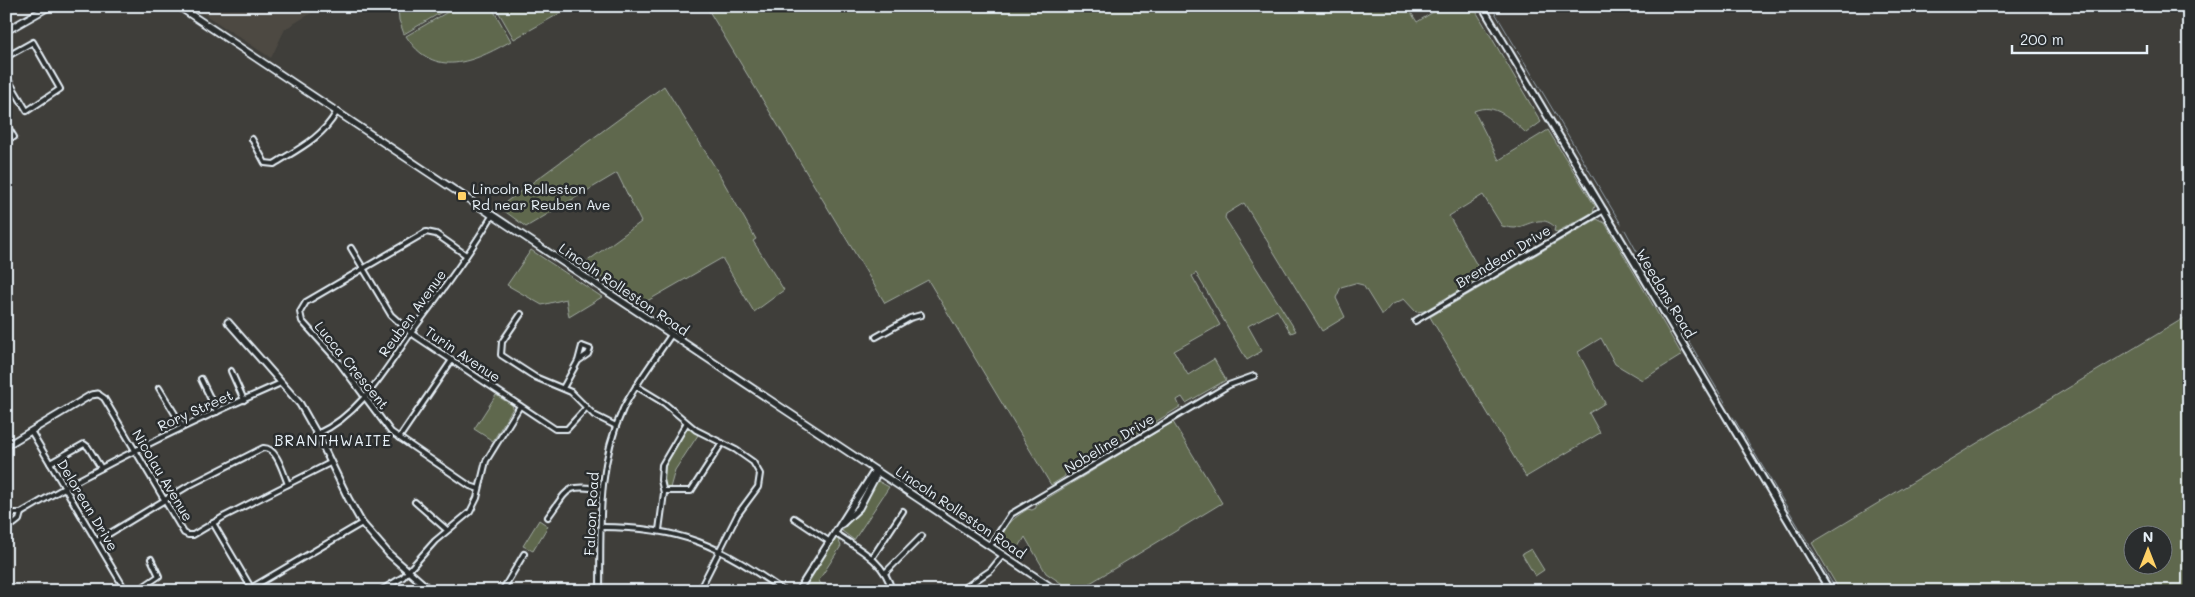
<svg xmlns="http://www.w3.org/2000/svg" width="2195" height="597" font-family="Mali,sans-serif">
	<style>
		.built { fill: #4d4a43 }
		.green { fill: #5e674e; stroke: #a3aca3; fill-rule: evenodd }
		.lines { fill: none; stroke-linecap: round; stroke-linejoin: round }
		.stream { stroke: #929fa9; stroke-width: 1 }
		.minor-casing { stroke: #e8f1f8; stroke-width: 8 }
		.tertiary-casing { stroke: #e8f1f8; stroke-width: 9 }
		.secondary-casing { stroke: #e8f1f8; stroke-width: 9 }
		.minor { stroke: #2a2d2e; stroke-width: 4 }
		.tertiary { stroke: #2a2d2e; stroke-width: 5 }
		.secondary { stroke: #2a2d2e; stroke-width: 5.5 }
		.poi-dot { fill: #ffd166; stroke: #2a2d2e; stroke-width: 2 }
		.labels { text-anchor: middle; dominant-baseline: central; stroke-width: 5; stroke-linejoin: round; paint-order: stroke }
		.poi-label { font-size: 14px; fill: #e8f1f8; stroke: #2a2d2e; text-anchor: start }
		.street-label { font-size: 14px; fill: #e8f1f8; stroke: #2a2d2e }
		.neighbourhood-label { font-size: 15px; letter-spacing: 1px; fill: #e8f1f8; stroke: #2a2d2e }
	</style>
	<rect width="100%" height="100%" fill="#3f3e3a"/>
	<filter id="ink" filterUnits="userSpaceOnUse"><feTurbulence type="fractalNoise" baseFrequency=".02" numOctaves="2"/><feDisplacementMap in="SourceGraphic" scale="10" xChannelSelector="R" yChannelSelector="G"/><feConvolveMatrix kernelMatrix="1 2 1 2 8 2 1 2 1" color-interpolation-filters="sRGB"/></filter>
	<g filter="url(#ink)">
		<path class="built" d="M192,6h131l-38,23 -14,29z"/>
		<g class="green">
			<path d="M398,6h54l-48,28 -5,-14z"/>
			<path d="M458,6h33l20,35c-37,21 -77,39 -105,-5z"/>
			<path d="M495,6h78l-59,33z"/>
			<path d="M706,6h701l10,16 26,-16h30l68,116 -15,11c-15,-14 -31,-31 -52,-22l25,49 49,-30 47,76 -2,6 -36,20 -3,-1 1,-4c-13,-13 -26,-2 -40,1 -4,0 -9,-1 -13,-2l-19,-31 -34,21 34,60 -59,35 -8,1 -12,-13 -13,6 -8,9h-2l-18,-29 -8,-2 -14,4 -5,11 9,19 -23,14 -78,-128 -18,11 -1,4 71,113 -5,2 -14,-23 -29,16 14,25 -15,9 -51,-87 -4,3 28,49 -46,26 14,24 26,-16 12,21 -40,23 -4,-6 -5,3 3,7 -54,33 -3,-1 -53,35 -3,-2 -3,5 -13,8 -123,-205 -43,23z"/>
			<path d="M664,86l51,81 41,72 -3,2 31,49 -30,22 -32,-54 -80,46 -60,-39 59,-43 -24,-49 -91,54 -27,-20z"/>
			<path d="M1597,219l8,4 77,132 -40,25 -27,-16 -14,-26 -23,14 27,51 -16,10 11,20 -74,44 -96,-160z"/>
			<path d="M531,250l71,47 -33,20 -3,-18 -24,6 -35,-20z"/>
			<path d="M2189,315v276h-349l-28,-48zM2132,534h30v30h-30z"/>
			<path d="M496,395l16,10 1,3 -20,33 -19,-12z"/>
			<path d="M1173,422l49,81 -145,88h-4l-27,-18 -21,-36 -9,15 -15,-9c-2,-15 17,-28 27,-34l4,1 4,-2v-3z"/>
			<path d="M689,426l11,6 -25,38 -5,18 -4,-1c-9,-20 9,-48 23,-61z"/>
			<path d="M876,480l13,7 -35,53 -12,-9 21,-25z"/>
			<path d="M539,520l9,6 -15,25 -10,-5z"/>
			<path d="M836,534l5,12 -22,34 1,3 12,8h-30z"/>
			<path d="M1531,549l13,21 -9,6 -13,-22z"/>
		</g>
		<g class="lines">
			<g class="stream">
				<path d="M1491,6l130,218"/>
				<path d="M1625,230l22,40"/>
				<path d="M1650,276l76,128"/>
				<path d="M1733,417l104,174"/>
			</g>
			<g class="minor-casing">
				<g id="minor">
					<path d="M6,57l27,-15 27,47 -33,22 -21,-35"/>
					<path d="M6,124l8,13"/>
					<path d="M252,139l13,24 9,1c24,-15 48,-26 62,-51"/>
					<path d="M351,248l40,67 20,18 144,96h12l19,-21"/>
					<path d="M466,255l-30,-21 -10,-2 -120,70 -6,10 2,9 36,40 53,71 79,54 9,3"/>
					<path d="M521,314l-19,28 -1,13 34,22 36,15 23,23 22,11"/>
					<path d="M1415,321l189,-111"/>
					<path d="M876,337l34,-19 11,-3"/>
					<path d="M231,371l13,29"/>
					<path d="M201,379l16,33"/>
					<path d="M636,386l28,17 32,27 40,20 17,12 7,12 -2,13 -20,27 -39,77"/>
					<path d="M159,388l24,39"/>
					<path d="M563,388l15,-27 4,-15 8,3 -2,5 -10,7"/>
					<path d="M98,394l6,4 80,135 4,2h5l32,-19 105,-53"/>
					<path d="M31,431l95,160"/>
					<path d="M317,434c46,-21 71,-69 99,-108 27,-36 53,-72 76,-110"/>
					<path d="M399,438l53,-78"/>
					<path d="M50,463l34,-19 4,3 13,21"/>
					<path d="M664,491h27l31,-48"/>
					<path d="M415,502l32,28"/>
					<path d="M6,517l9,-4h6c83,-50 171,-91 260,-130"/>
					<path d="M548,517c21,-28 17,-33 53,-28"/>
					<path d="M794,518l36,24"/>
					<path d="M213,523l40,68"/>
					<path d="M6,524h8l5,-4 2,-7"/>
					<path d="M601,527c81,0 117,18 183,64"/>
					<path d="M659,530l5,-37 -3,-13 1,-15 24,-41"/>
					<path d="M836,534c23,15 49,27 56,57"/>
					<path d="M97,541l91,-55 75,-38c14,-1 20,25 25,36"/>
					<path d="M990,546l21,-32 218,-129 25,-9"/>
					<path d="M872,558l31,-47"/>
					<path d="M885,573l37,-37"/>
					<path d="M966,587l25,-17 12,-15"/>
					<path d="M251,588l111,-65"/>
					<path d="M137,591l22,-15 -8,-17"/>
					<path d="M380,591l23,-14 32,-36 35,-29 7,-14 9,-37 34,-55"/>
					<path d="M502,591l22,-37"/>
					<path d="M600,591c1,-62 -4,-124 23,-182 13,-26 32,-50 48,-74"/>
				</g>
			</g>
			<g class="tertiary-casing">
				<g id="tertiary">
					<path d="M1482,6l348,585"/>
					<path d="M228,322l72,82 17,30 31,64 14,25 27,31 42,37"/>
					<path d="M6,446l85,-51 7,-1"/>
					<path d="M842,524l17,-16 19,-36"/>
					<path d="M798,591l77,-121"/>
				</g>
			</g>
			<g class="secondary-casing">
				<g id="secondary">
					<path d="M178,6l879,585"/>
					<path d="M6,31l44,-25"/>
				</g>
			</g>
			<use href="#minor" class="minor"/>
			<use href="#tertiary" class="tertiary"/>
			<use href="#secondary" class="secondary"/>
		</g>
	</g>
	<rect class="poi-dot" x="457" y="191" width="10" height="10" rx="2.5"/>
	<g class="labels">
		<g class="poi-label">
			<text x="472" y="188">Lincoln Rolleston<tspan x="472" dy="16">Rd near Reuben Ave</tspan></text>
		</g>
		<g class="street-label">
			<text transform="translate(1503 256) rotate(-31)">Brendean Drive</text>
			<text transform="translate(624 289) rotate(34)">Lincoln Rolleston Road</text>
			<text transform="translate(1666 293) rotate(59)">Weedons Road</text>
			<text transform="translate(412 313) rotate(-54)">Reuben Avenue</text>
			<text transform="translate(463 354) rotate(34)">Turin Avenue</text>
			<text transform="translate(352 365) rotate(51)">Lucca Crescent</text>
			<text transform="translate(195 410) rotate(-24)">Rory Street</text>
			<text transform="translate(1109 443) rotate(-31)">Nobeline Drive</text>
			<text transform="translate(163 475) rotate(59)">Nicolau Avenue</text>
			<text transform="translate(88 505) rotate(59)">Delorean Drive</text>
			<text transform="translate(961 512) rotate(34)">Lincoln Rolleston Road</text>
			<text transform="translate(591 514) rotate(-87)">Falcon Road</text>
		</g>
		<g class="neighbourhood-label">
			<text x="333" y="440">BRANTHWAITE</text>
		</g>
	</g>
	<rect width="2195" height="597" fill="none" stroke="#2a2d2e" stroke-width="25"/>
	<rect x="12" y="12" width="2170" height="572" fill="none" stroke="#e8f1f8" stroke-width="2" filter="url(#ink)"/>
	<g transform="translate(2148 550)"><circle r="24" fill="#2a2d2e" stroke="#767b7f"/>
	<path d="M0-4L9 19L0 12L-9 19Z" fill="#ffd166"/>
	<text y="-8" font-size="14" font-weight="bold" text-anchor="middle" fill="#e8f1f8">N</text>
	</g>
	<path d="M2012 45v8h135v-8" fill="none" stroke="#e8f1f8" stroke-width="2.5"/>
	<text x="2020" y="45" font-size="15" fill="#e8f1f8" stroke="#2a2d2e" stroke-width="4" paint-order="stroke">200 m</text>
</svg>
